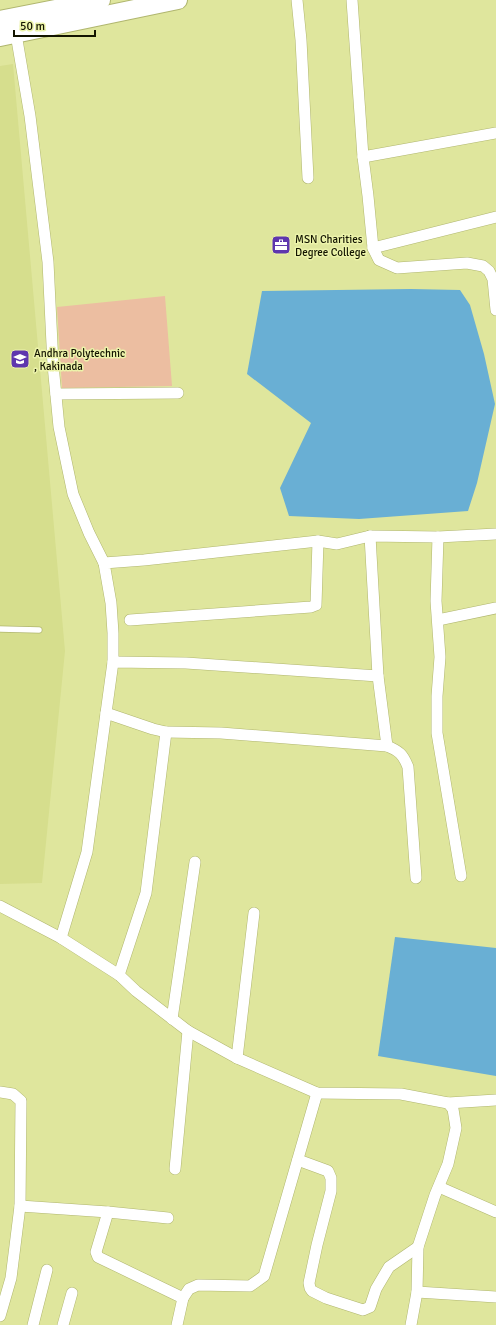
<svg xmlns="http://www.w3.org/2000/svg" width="496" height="1325" font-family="Signika,sans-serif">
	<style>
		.built { fill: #d6de8d }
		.green { fill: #ecbea1 }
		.water { fill: #69afd4 }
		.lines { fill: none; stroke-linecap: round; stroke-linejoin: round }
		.service-casing { stroke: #b0b66f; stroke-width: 7 }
		.minor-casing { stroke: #b0b66f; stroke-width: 12 }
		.trunk-casing { stroke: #b0b66f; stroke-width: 20 }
		.service { stroke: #fff; stroke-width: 5.5 }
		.minor { stroke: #fff; stroke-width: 11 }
		.trunk { stroke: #fff; stroke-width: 18 }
		.labels { text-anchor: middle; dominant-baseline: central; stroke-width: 3; stroke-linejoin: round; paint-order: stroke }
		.poi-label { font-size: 11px; fill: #131400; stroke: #ecf3aa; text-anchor: start }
	</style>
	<rect width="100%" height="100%" fill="#dfe69d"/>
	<path class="built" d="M13,64l52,587 -23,232 -42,1v-818z"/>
	<path class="green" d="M165,296l7,90 -110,2 -5,-81z"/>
	<g class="water">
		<path d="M411,289l49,1 10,15 14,49 11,50 -18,79 -9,28 -109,8 -70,-3 -9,-28 31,-65 -64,-49 15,-83z"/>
		<path d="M395,937l101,11v128l-118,-20z"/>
	</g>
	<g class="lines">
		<g class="service-casing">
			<path id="service" d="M0,629l39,1"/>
		</g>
		<g class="minor-casing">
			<g id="minor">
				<path d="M297,0l4,40 7,138"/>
				<path d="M352,0l11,157 5,39 5,52 6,12 18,8 70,-5 16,3 6,5 4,8 3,31"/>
				<path d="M16,34l14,82 18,146 5,103 6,62 14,67 16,39 15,30"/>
				<path d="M363,157l133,-24"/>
				<path d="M373,248l123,-31"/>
				<path d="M56,394l122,-1"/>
				<path d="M370,536l8,140"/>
				<path d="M438,537l58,-3"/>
				<path d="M130,620l181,-13 5,-2 2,-64"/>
				<path d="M438,620l58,-12"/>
				<path d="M113,662v-29l-2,-30 -7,-40 40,-3 174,-19 19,3 33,-8 68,1 -2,64 4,56 -3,39v37l24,143"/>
				<path d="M106,713l7,-51 73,1 192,13 9,70 -166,-13 -55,-1"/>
				<path d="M387,746c12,5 16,8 21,21l8,111"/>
				<path d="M0,906l61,32 58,37 17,16 52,40 49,27 80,35 84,1 47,9 5,6 3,19 -8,36 -13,31 -17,52 -1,45 -6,33"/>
				<path d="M61,938l26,-86 19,-139 47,16 13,3 -20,161 -27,82"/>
				<path d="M172,1019l23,-157"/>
				<path d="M237,1058l17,-145"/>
				<path d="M0,1092l13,2 8,7 -1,105 -9,72 -11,38"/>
				<path d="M448,1103l48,-3"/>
				<path d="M298,1160l30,11 3,7v13l-14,54 -8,38 1,5 2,3 14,7 37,12 7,-3 6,-18 13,-22 29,-20"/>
				<path d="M175,1169l13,-138"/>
				<path d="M439,1187l57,25"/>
				<path d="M20,1206l88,6 60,6"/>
				<path d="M108,1212l-12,40 2,5 85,41"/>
				<path d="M417,1292l79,5"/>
				<path d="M33,1325l14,-55"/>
				<path d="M63,1325l9,-32"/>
				<path d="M177,1325l6,-27 6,-9 9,-4 52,1 14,-10 53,-183"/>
			</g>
		</g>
		<g class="trunk-casing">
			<g id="trunk">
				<path d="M0,20l101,-20"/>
				<path d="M0,37l178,-37"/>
			</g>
		</g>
		<use href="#service" class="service"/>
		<use href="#minor" class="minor"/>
		<use href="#trunk" class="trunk"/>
	</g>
	<defs>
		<g id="office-square" transform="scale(1)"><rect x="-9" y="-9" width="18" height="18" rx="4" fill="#5e36ae" stroke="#ecf3aa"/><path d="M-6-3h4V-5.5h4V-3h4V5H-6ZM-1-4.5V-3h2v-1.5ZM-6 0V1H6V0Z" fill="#fff"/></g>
		<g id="university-square" transform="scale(1)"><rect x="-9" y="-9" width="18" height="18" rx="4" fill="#5e36ae" stroke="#ecf3aa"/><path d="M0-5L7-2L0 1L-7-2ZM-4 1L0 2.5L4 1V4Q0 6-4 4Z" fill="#fff"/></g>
	</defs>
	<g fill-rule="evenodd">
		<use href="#office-square" x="281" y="245"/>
		<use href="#university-square" x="20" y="359"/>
	</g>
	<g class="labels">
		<g class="poi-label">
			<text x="295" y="239">MSN Charities<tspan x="295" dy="13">Degree College</tspan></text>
			<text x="34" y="353">Andhra Polytechnic<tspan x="34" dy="13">, Kakinada</tspan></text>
		</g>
	</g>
	<path d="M14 30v6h81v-6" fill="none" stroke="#131400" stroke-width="2"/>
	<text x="20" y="30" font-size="12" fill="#131400" stroke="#ecf3aa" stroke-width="3" paint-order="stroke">50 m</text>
</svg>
